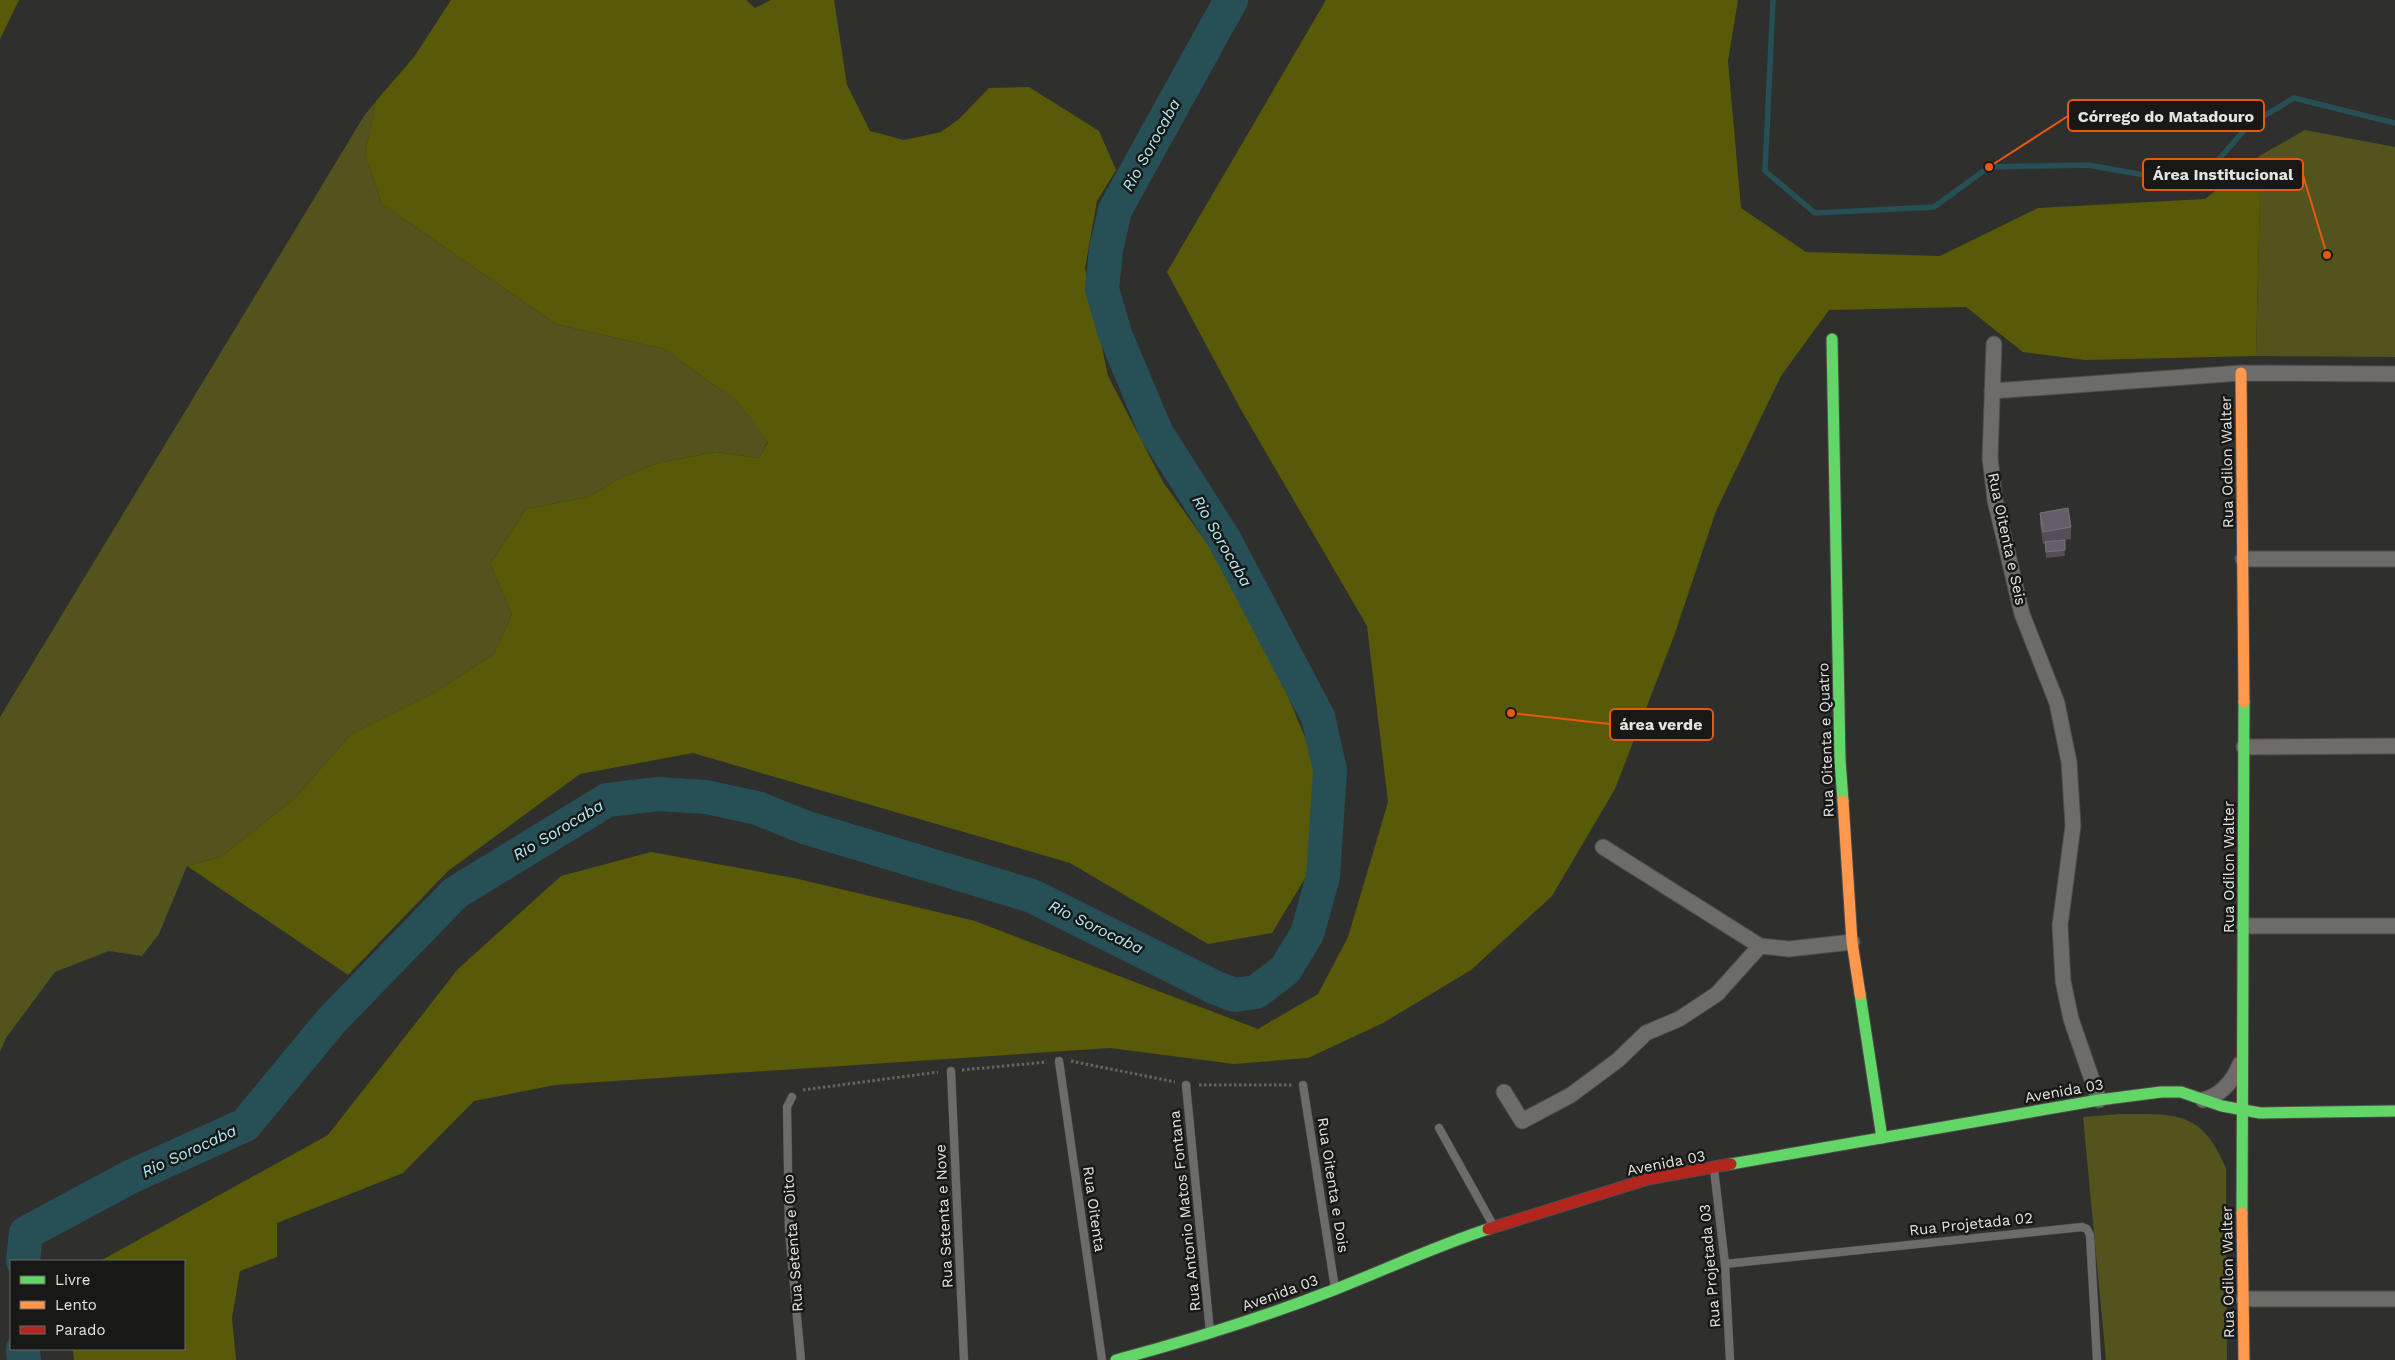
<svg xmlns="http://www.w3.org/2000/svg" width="2395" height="1360" font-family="'Work Sans',sans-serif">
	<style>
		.green { fill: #52531d }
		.forest { fill: #595a07 }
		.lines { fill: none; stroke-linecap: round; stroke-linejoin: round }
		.stream { stroke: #265056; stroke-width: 5.5 }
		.river { stroke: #265056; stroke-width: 34 }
		.lane-casing { stroke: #4d4c4b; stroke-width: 9 }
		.street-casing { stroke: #4d4c4b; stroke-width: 17 }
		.fast-casing { stroke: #4d4c4b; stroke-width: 13 }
		.slow-casing { stroke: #4d4c4b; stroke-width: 13 }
		.jam-casing { stroke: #4d4c4b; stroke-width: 13 }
		.path { stroke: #656564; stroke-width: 3; stroke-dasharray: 2.5 2.5; stroke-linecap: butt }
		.lane { stroke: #6d6c6b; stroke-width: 8 }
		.street { stroke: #6d6c6b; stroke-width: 15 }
		.fast { stroke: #63d668; stroke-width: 11 }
		.slow { stroke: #ff974d; stroke-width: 11 }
		.jam { stroke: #b3261e; stroke-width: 11 }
		.wall { fill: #564d59 }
		.building { fill: #655d68; stroke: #79727b }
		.labels { text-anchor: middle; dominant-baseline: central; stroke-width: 5; stroke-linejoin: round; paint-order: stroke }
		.street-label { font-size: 15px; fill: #e4e3e1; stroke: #181816 }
		.water-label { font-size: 16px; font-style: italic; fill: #afedf7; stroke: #181816 }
		.leader { fill: none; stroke: #e8590c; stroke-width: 2 }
		.callout-dot { fill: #e8590c; stroke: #181816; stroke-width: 2 }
		.callout { fill: #181816; stroke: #e8590c; stroke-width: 2 }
		.callout-label { font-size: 16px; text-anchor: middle; font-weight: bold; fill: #e4e3e1 }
	</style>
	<rect width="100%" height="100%" fill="#2f2f2e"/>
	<g class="green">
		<path d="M376,101l-11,53 17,50 174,120 108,25 74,53 30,39 -9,17 -43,-6 -58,11 -36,14 -34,20 -62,12 -36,55 22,50 -18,40 -57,37 -86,43 -56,64 -74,59 -34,9 -28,68 -17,22 -33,-5 -54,21 -49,66 -6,14v-335l364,-601z"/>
		<path d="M2305,130l90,17v210l-139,-1 5,-201z"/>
		<path d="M2121,1114c56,0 81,-3 105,54l1,192h-121l-23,-243z"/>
	</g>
	<g class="forest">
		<path d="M0,0h19l-19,39z"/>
		<path d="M451,0h295l9,8 16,-8h63l13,85 23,46 34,9 37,-8 18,-13 30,-31 40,-1 70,44 17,39 -19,31 -12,67 23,108 55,106 48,67 56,98 51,121 -11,107 -35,58 -64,11 -138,-81 -377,-110 -113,21 -132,97 -100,104 -161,-109 34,-9 74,-59 56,-64 86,-43 57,-37 18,-40 -22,-50 36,-55 62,-12 34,-20 36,-14 58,-11 43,6 9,-16 -30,-40 -74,-53 -108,-25 -174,-120 -17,-50 11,-53 38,-44z"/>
		<path d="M1326,0h412l-10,61 13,147 65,44 134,4 98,-48 167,-9 56,-44 -5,201 -171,4 -62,-8 -57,-45 -137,3 -48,66 -65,135 -42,125 -59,153 -63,107 -81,74 -88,53 -75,35 -74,6 -124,-16 -555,37 -81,16 -71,72 -126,50v34l-37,14 -8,47 4,42h-162l-1,-11h111v-88h-84l228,-126 130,-166 103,-93 90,-24 143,26 181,43 283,108 60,-35 30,-57 40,-135 -21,-176 -127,-218 -73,-136z"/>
	</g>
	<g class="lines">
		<path class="stream" d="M1773,0l-8,171 50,42 119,-6 55,-40 99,-2 101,18 14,-6 46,-52 45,-27 101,25"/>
		<g class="river">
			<path d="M23,1261l3,-28 104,-56 115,-52 87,-105 123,-127 152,-93 51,-6 48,3 51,11 47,19 228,69 184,92 19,7 21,-3 29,-22 22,-36 16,-57 7,-107 -12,-53 -94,-178 -68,-107 -41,-98 -13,-45 4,-39 9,-40 116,-210"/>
			<path d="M23,1349l1,11"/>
		</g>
		<g class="lane-casing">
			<g id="lane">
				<path d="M1059,1061l43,299"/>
				<path d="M951,1071l13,289"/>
				<path d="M1186,1085l24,247"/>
				<path d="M1303,1085l32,203"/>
				<path d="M792,1097l-5,10 2,124 12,129"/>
				<path d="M1439,1128l54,97"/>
				<path d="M1714,1169l11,95 5,96"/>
				<path d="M1725,1264l357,-37 5,2 3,6 7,125"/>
			</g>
		</g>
		<g class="street-casing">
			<g id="street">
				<path d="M1994,344l-4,114 5,42 27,114 35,89 12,59 4,64 -13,99 3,56 8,38 28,81"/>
				<path d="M1992,391l249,-18 154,1"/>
				<path d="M2243,559h152"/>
				<path d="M2244,747l151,-1"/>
				<path d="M1603,847l157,99 29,3 63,-7"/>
				<path d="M2244,926h151"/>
				<path d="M1504,1092l18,29 49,-26 47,-35 28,-27 33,-14 38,-25 43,-48"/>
				<path d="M2203,1100c19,-5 30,-19 37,-36"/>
				<path d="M2244,1299h151"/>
			</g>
		</g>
		<g class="fast-casing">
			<g id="fast">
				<path d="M1832,339l8,421 3,41"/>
				<path d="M1860,994l22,144"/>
				<path d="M1731,1164l368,-64 62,-8h20l41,14 38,7 135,-2"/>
				<path d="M2242,1213l2,-511"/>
				<path d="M1116,1360c75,-20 148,-43 220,-71 51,-20 100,-43 152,-60"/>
			</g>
		</g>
		<g class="slow-casing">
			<g id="slow">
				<path d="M2241,373l3,329"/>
				<path d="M1843,801l9,141 8,52"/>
				<path d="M2242,1213l2,147"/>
			</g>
		</g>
		<g class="jam-casing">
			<path id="jam" d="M1488,1229l160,-50 83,-15"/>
		</g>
		<g class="path">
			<path d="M1071,1061l104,21"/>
			<path d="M962,1070l85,-8"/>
			<path d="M1199,1085h93"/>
			<path d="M803,1090l135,-18"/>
		</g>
		<use href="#lane" class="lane"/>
		<use href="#street" class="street"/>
		<use href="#fast" class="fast"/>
		<use href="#slow" class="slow"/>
		<use href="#jam" class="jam"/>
	</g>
	<path class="wall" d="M2040,513l31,14v12l-7,1 1,16 -19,2 -1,-15 -2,1 -3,-20z"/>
	<g class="building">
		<path d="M2068,508l3,19 -28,5 -3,-19z"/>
		<path d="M2065,540v10l-19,2 -1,-10z"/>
	</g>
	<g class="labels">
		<g class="street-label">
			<text transform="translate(2227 462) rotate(-91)">Rua Odilon Walter</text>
			<text transform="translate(2007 539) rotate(78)">Rua Oitenta e Seis</text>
			<text transform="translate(1826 740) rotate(-92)">Rua Oitenta e Quatro</text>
			<text transform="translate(2229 867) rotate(-90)">Rua Odilon Walter</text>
			<text transform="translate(2064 1091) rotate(-10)">Avenida 03</text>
			<text transform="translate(1666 1163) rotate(-11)">Avenida 03</text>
			<text transform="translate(1333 1185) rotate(81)">Rua Oitenta e Dois</text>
			<text transform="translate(1094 1209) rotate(82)">Rua Oitenta</text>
			<text transform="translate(1185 1211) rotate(-96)">Rua Antonio Matos Fontana</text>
			<text transform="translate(944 1216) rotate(-93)">Rua Setenta e Nove</text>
			<text transform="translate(1971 1224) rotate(-6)">Rua Projetada 02</text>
			<text transform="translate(793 1243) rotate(-94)">Rua Setenta e Oito</text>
			<text transform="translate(1710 1266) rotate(-95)">Rua Projetada 03</text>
			<text transform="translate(2228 1272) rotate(-91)">Rua Odilon Walter</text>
			<text transform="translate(1280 1293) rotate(-20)">Avenida 03</text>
		</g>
		<g class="water-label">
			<text transform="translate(1151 145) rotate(-61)">Rio Sorocaba</text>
			<text transform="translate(1222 541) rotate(60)">Rio Sorocaba</text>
			<text transform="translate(558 830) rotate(-31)">Rio Sorocaba</text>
			<text transform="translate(1096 927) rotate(26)">Rio Sorocaba</text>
			<text transform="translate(189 1151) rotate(-25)">Rio Sorocaba</text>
		</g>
	</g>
	<path class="leader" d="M1989 167L2068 116M2327 255L2303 175M1511 713L1610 724"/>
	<g class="callout-dot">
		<circle cx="1989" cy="167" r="5"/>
		<circle cx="2327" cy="255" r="5"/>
		<circle cx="1511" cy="713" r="5"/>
	</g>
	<g class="callout">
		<rect x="2068" y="100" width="196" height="31" rx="5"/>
		<rect x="2143" y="159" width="160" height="31" rx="5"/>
		<rect x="1610" y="709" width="103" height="31" rx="5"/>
	</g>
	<g class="callout-label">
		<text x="2166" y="122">Córrego do Matadouro</text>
		<text x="2223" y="180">Área Institucional</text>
		<text x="1661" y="730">área verde</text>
	</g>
	<rect x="10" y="1260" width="175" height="90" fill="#181816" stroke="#6a6967"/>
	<rect x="20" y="1276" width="25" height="8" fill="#63d668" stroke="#6a6967"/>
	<text x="55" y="1285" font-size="15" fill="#e4e3e1">Livre</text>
	<rect x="20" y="1301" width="25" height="8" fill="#ff974d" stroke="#6a6967"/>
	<text x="55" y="1310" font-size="15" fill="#e4e3e1">Lento</text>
	<rect x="20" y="1326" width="25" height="8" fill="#b3261e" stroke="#6a6967"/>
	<text x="55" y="1335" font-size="15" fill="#e4e3e1">Parado</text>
</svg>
